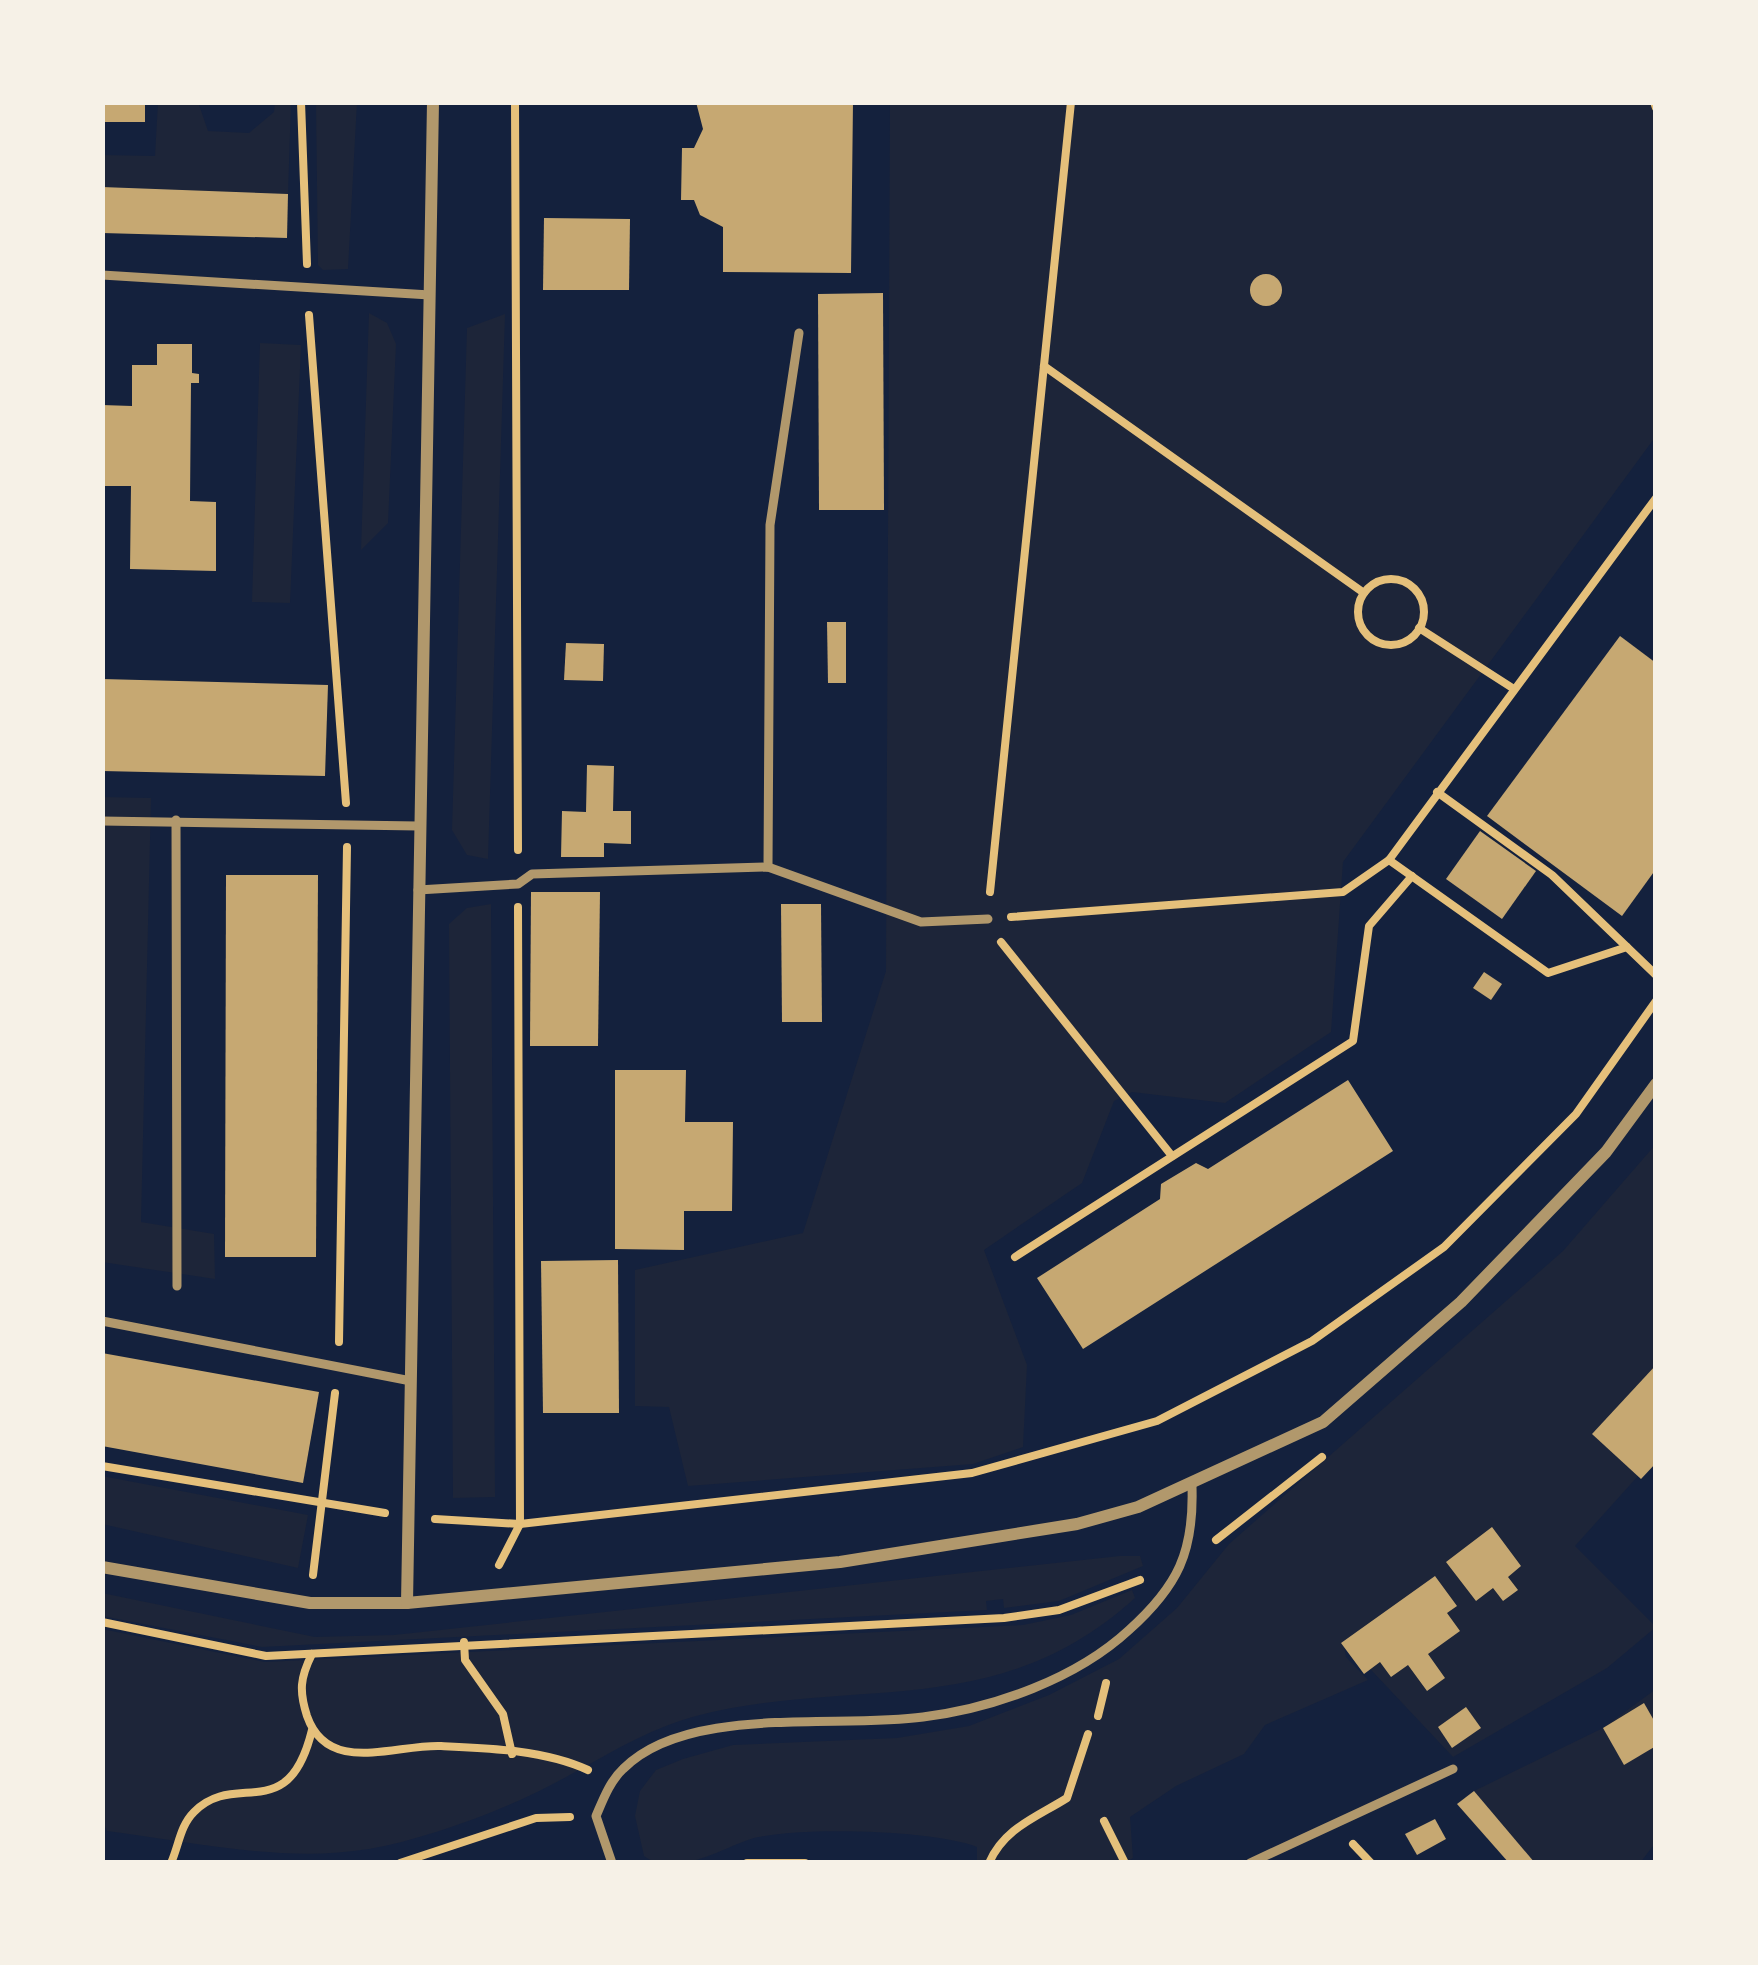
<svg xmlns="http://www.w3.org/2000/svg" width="1758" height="1965" font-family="Rubik,sans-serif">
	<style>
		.green { fill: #1d2539 }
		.building { fill: #c6a872 }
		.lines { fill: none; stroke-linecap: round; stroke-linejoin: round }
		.path { stroke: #e5c07b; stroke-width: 8 }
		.service { stroke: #b1986c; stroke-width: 9 }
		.minor { stroke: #b1986c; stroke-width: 12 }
	</style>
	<rect width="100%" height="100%" fill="#14213d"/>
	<g class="green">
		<path d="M158,102h40l10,29 41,2 25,-21 1,-10h16l-3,92 -186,-7v-32l53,1z"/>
		<path d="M316,102h41l-9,167 -25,1 -5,-5z"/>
		<path d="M890,102h766v334l-313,426 -12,170 -106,71 -93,-11 -18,9 -32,82 -98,67 43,115 -4,82 -50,17 -285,22 -19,-79 -34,-1v-136l168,-37 83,-262z"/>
		<path d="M369,313l18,10 9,21 -8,179 -27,27z"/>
		<path d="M505,314l-17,545 -21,-4 -15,-25 15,-502z"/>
		<path d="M260,343l41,2 -11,258 -38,-1z"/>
		<path d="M102,797l49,1 -10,424 73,12 1,45 -113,-17z"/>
		<path d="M491,904l4,593 -42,1 -4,-574 18,-16z"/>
		<path d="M1656,1144v312l-81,90 81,81 -49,41 -154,89 -110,-117 3,17 22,23 -103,45 -21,29 -68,32 -46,31 3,41 -9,5h-147v-16c-43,-17 -181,-21 -226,-8 -31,10 -77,40 -107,17l-9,-40 5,-25 16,-21 27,-11 50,-14 164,-7 72,-12 80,-31 70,-36 58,-51 52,-64 334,-293z"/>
		<path d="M102,1476l206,39 -10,53 -196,-44z"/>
		<path d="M1120,1556h20l3,10 -84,35 -55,7 -1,-9 -17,2 1,9 -725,37 -160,-31v-23l213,44 79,-2z"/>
		<path d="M1132,1590l3,8c-139,126 -280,77 -439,118 -55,15 -96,44 -147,70 -47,25 -127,54 -180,63 -86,14 -175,-7 -262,-18l-5,-11v-191l163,33 758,-37 48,-10z"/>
		<path d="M1656,1689v153l-16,21h-105l-61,-72 129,-63z"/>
	</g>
	<g class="building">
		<rect x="102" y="102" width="43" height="20"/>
		<path d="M696,102h157l-2,171 -128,-1v-45l-23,-12 -6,-15h-13l1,-52h12l9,-19z"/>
		<path d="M102,187l186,7 -1,44 -185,-5z"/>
		<path d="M544,218l86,1 -1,71h-86z"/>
		<circle cx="1266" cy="290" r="16"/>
		<path d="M883,293l1,217h-65l-1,-216z"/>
		<path d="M157,344h35v29l7,1v9h-8l-1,118 26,1v69l-86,-2 1,-83h-29v-81l30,1v-41h25z"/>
		<path d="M827,622h19v61h-18z"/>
		<path d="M1620,636l36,27v206l-34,47 -135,-100z"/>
		<path d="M566,643l38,1 -1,37 -39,-1z"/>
		<path d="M102,679l226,6 -3,91 -223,-5z"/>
		<path d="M587,765l27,1 -1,45h18v33l-27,-1v14h-43l1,-46 24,1z"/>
		<path d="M1480,831l56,40 -34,48 -56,-40z"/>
		<path d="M226,875h92l-2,382h-91z"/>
		<path d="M531,892h69l-2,154h-68z"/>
		<path d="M781,904h40l1,118h-40z"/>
		<path d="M1484,972l18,12 -11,16 -18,-12z"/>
		<path d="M615,1070h71l-1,52h48l-1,89h-48v39l-69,-1z"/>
		<path d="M1348,1080l45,71 -310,198 -46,-71 123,-79 1,-15 35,-21 12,6z"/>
		<path d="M618,1260l1,153h-76l-2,-152z"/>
		<path d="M102,1353l217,39 -16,91 -201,-37z"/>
		<path d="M1656,1365v98l-15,16 -49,-45z"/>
		<path d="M1492,1527l29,39 -13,11 10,13 -15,11 -10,-13 -17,13 -30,-39z"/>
		<path d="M1435,1576l22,30 -10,7 13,18 -32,23 17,24 -18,13 -19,-26 -17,12 -11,-15 -16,12 -23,-31z"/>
		<path d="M1644,1703l12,21v22l-32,19 -21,-37z"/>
		<path d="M1466,1707l15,21 -29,20 -14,-21z"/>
		<path d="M1474,1791l61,72h-26l-52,-59z"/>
		<path d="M1435,1819l11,20 -29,16 -12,-21z"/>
	</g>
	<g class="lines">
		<g class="path">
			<path d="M301,102l6,162"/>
			<path d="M515,102l3,748"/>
			<path d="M1654,102l2,6"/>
			<path d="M309,315l37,488"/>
			<path d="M1044,366l320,227"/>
			<circle cx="1391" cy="612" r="33"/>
			<path d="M1419,628l95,61"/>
			<path d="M1437,792l115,83 104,100"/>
			<path d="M1389,860l159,113 79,-26"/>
			<path d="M990,892l81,-790"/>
			<path d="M1011,917l332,-25 46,-32 267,-362"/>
			<path d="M1001,942l171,214"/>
			<path d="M1015,1257l338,-216 16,-115 43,-50"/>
			<path d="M339,1342l8,-495"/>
			<path d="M102,1466l283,47"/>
			<path d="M435,1519l85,5 452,-51 185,-52 155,-80 132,-94 132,-133 80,-113"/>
			<path d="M1216,1540l106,-83"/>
			<path d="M499,1565l21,-41 -2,-617"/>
			<path d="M313,1575l22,-182"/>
			<path d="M102,1622l164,34 738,-38 55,-8 81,-30"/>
			<path d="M464,1642l1,18 38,54 9,40"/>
			<path d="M312,1654c-12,24 -13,37 -5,62 21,60 88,28 134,30 47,2 104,4 147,24"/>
			<path d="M1098,1716l8,-33"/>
			<path d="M1104,1821l21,42"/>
			<path d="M1353,1844l18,19"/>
			<path d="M171,1863c8,-18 9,-37 23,-51 42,-43 94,16 118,-82"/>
			<path d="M400,1863l136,-45 34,-1"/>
			<path d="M747,1863h58"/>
			<path d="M989,1863c15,-35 48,-46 78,-65l21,-64"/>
		</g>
		<g class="service">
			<path d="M102,275l328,20"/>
			<path d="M176,820l1,466"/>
			<path d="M102,821l316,5"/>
			<path d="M768,867l2,-342 29,-192"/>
			<path d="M418,890l100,-6 14,-10 236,-7 153,55 67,-3"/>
			<path d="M102,1321l309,60"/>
			<path d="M612,1863l-16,-47c7,-16 14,-35 27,-47 64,-65 215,-40 300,-52 71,-9 153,-38 206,-87 49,-44 65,-78 63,-143"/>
			<path d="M1250,1863l203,-94"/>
		</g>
		<g class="minor">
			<path d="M102,1567l208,36h97l433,-41 237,-38 61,-17 185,-85 138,-120 145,-150 50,-68"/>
			<path d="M407,1603l26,-1501"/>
		</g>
	</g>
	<rect width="1758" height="1965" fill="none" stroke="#f6f1e7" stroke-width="210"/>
</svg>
